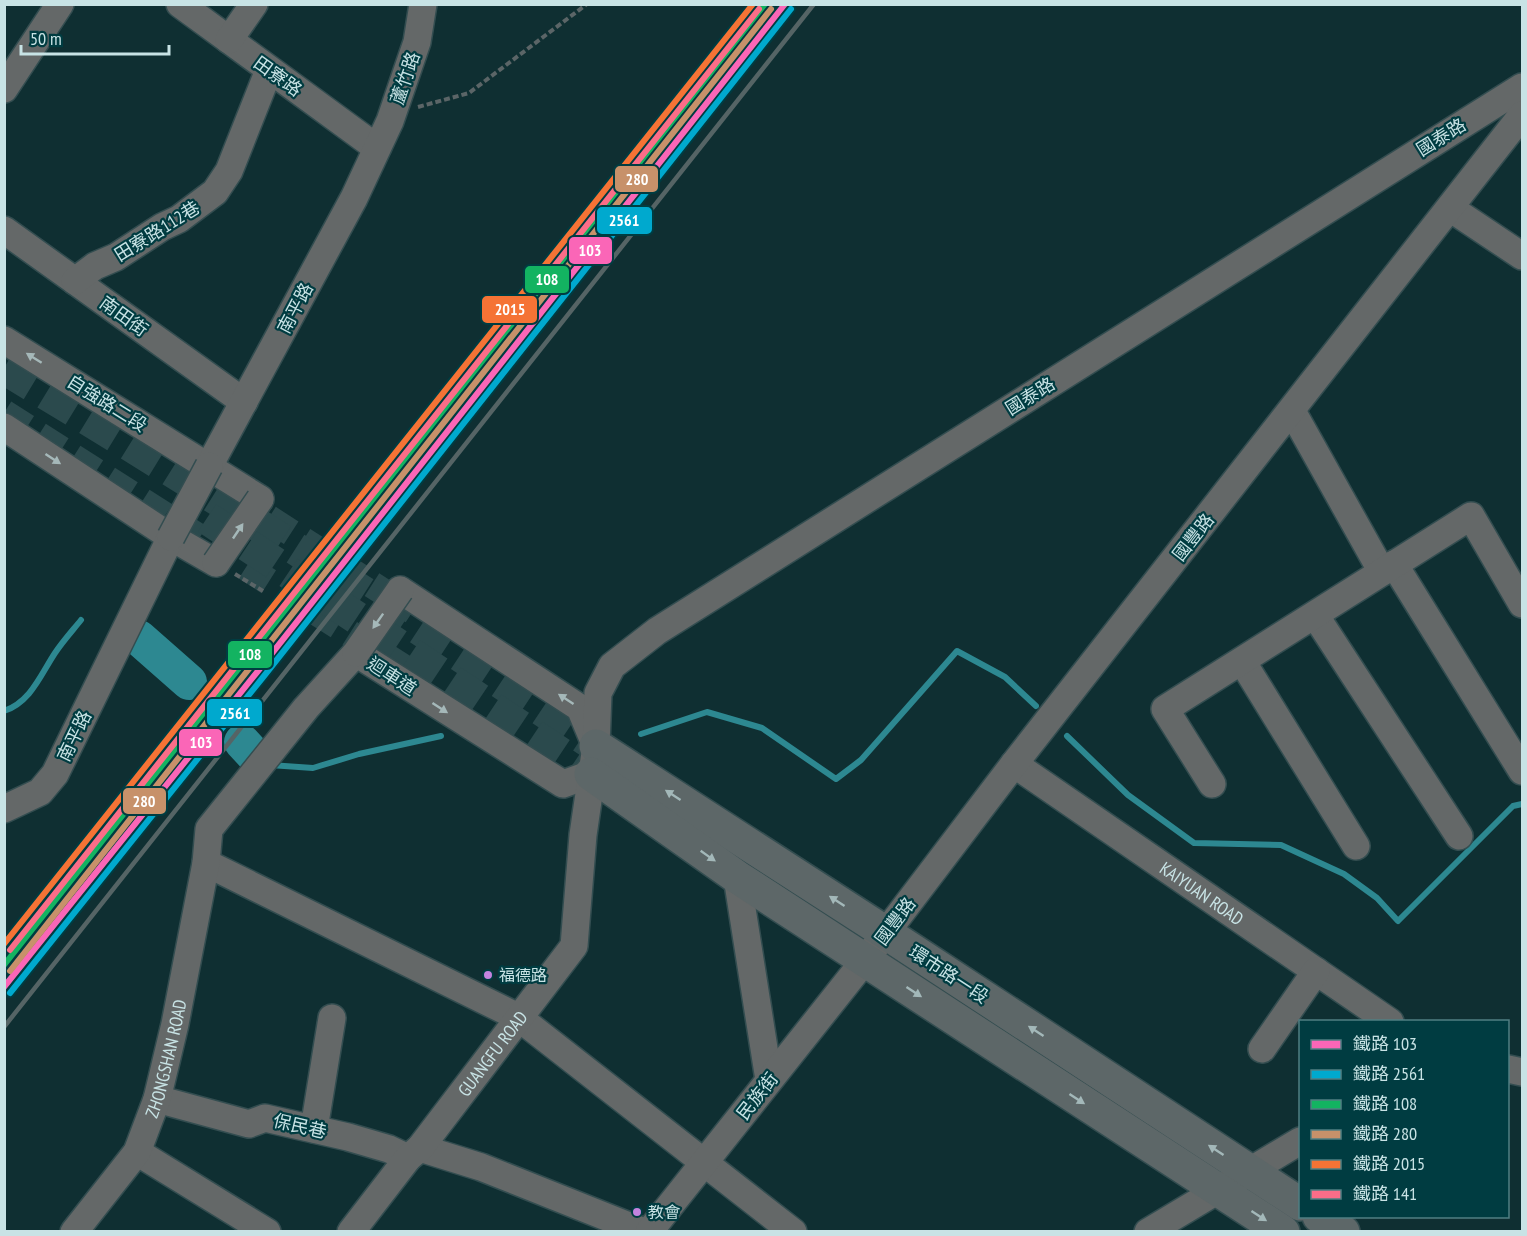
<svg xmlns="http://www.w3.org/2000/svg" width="1527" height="1236" font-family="'PT Sans Narrow','Noto Sans TC',sans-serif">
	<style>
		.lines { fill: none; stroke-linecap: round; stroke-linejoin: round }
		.stream { stroke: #2d8891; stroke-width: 6 }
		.river { stroke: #2d8891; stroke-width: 36 }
		.minor-tunnel { stroke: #2b4a4d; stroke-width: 27; stroke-dasharray: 27 14; stroke-linecap: butt }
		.major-tunnel { stroke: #2b4a4d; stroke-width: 33; stroke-dasharray: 33 16; stroke-linecap: butt }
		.minor-casing { stroke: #334d50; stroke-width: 30 }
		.major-casing { stroke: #334d50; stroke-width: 36 }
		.path { stroke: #5b6567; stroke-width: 4; stroke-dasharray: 6 3; stroke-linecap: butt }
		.minor { stroke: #646868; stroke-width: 27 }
		.major { stroke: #5d6768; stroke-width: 33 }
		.rail { stroke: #556465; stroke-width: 4.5 }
		.minor-bridge-casing { stroke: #334d50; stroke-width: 30; stroke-linecap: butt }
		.minor-bridge { stroke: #646868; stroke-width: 27 }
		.rail-1-casing { stroke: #003c41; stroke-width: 10 }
		.rail-2-casing { stroke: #003c41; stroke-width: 10 }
		.rail-3-casing { stroke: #003c41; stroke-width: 10 }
		.rail-4-casing { stroke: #003c41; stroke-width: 10 }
		.rail-5-casing { stroke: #003c41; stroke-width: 10 }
		.rail-6-casing { stroke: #003c41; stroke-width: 10 }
		.rail-1 { stroke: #fa66b7; stroke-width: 6 }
		.rail-2 { stroke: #00a9ce; stroke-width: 6 }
		.rail-3 { stroke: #13b361; stroke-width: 6 }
		.rail-4 { stroke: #c7916a; stroke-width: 6 }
		.rail-5 { stroke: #f57335; stroke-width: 6 }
		.rail-6 { stroke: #fb6d88; stroke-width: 6 }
		.oneway { fill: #a5b8b9 }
		.oneway2 { fill: #a3b8b9 }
		.bus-dot { fill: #c483df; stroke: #003c41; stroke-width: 2 }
		.labels { text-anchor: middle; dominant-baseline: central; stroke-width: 4.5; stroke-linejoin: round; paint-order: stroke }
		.bus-label { font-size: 16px; fill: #c8e3e5; stroke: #003c41; text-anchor: start }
		.street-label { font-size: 18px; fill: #c8e3e5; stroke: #003c41 }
		.line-badge { stroke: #003c41; stroke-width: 2 }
		.badge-label { font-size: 16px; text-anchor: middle; font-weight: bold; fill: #fff }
	</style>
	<rect width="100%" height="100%" fill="#0f2f32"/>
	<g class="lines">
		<g class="stream">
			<path d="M4,711c27,-9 37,-37 51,-58 8,-12 18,-23 26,-33"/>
			<path d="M641,734l66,-22 55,16 74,51 25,-19 96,-109 48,26 31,29"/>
			<path d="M1067,736l61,59 66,48 87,2 63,29 33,24 21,23 115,-115 9,-2"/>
			<path d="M270,765l43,3 46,-14 82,-18"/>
		</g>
		<g class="river">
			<path d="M139,638l50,44"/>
			<path d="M242,742l12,13"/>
		</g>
		<g class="minor-tunnel">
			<path d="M4,413l419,267"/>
			<path d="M234,496l179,115"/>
		</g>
		<g class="major-tunnel">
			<path d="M4,368c201,121 398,247 592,378"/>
			<path d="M207,518l384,256"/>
		</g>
		<g class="minor-casing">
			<g id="minor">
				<path d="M180,4l197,144"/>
				<path d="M229,40l25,-36"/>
				<path d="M4,89l56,-85"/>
				<path d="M1450,208l72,48"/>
				<path d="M4,230l240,172"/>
				<path d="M75,281l20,-15 21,-9 46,-30 17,-8 36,-27 14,-21 40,-101"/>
				<path d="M4,340l256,159"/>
				<path d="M1292,411l90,161"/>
				<path d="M4,427l167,110 45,26"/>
				<path d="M209,466l145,-268 36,-77 27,-79 6,-38"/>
				<path d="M1394,564l128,207"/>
				<path d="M400,590l180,118 13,31"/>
				<path d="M1315,615l144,221"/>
				<path d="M1242,661l114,185"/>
				<path id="s1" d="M1014,764l376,258"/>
				<path d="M1212,784l-47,-75 306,-193 51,88"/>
				<path d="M4,809l36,-17 15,-18 116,-237"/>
				<path d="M206,863l312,154 275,215"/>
				<path d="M737,877l32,203"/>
				<path d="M1262,1049l54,-78"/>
				<path d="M1508,1069l14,3"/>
				<path d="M157,1099l92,25 16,-6 83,19 41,12 19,9"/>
				<path d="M314,1129l18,-111"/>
				<path d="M420,1148l61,19 163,65"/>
				<path d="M137,1152l130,80"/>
				<path id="s2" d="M74,1232l63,-80 20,-53 18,-75 31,-161 3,-34 97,-121 50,-55 207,131 28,-10"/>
				<path id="s3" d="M351,1232l57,-74 12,-10 154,-202 9,-111 13,-89 2,-53 14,-27 45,-35 865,-544"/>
				<path d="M649,1232l216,-272 149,-196 508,-649"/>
				<path d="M1148,1232l152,-91"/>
			</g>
		</g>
		<g class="major-casing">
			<g id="major">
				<path d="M596,746l290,187 414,271"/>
				<path d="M591,774l146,103 546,355"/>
				<path d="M1319,1216l24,16"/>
			</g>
		</g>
		<g class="path">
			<path d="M418,107l51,-14 118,-89"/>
			<path d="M235,574l28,17"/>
		</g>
		<use href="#minor" class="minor"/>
		<use href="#major" class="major"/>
		<path class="rail" d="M4,1027l810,-1023"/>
		<g class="minor-bridge-casing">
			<g id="minor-bridge">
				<path d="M171,537l38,-71"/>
				<path d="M216,563l44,-64"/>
				<path d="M356,653l44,-63"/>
			</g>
		</g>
		<use href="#minor-bridge" class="minor-bridge"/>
		<g class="rail-1-casing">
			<path id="rail-1" d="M4,987l254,-316 527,-667"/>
		</g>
		<g class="rail-2-casing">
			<path id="rail-2" d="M10,993l254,-317 527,-667"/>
		</g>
		<g class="rail-3-casing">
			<path id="rail-3" d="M4,965l761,-961"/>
		</g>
		<g class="rail-4-casing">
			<path id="rail-4" d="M10,971l761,-962"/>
		</g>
		<g class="rail-5-casing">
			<path id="rail-5" d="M4,944l749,-940"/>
		</g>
		<g class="rail-6-casing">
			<path id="rail-6" d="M10,950l749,-941"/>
		</g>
		<use href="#rail-1" class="rail-1"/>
		<use href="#rail-2" class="rail-2"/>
		<use href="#rail-3" class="rail-3"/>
		<use href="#rail-4" class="rail-4"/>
		<use href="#rail-5" class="rail-5"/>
		<use href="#rail-6" class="rail-6"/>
	</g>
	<defs><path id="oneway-solid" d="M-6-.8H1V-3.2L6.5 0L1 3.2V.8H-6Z" transform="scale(1.5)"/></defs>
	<g class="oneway">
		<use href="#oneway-solid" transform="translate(34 358) rotate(-148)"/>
		<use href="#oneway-solid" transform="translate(53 459) rotate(33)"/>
		<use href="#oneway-solid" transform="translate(238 531) rotate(-56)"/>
		<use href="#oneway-solid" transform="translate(378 621) rotate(125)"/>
		<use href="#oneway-solid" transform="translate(566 699) rotate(-147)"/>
		<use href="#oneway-solid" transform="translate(440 708) rotate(33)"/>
	</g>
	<g class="oneway2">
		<use href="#oneway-solid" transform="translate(673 795) rotate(-147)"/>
		<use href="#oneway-solid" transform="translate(708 856) rotate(35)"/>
		<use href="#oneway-solid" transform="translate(837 901) rotate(-147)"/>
		<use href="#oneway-solid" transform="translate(914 992) rotate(33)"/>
		<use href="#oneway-solid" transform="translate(1036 1031) rotate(-147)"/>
		<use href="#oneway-solid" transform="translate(1077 1099) rotate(33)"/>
		<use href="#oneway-solid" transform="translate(1216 1150) rotate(-147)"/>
		<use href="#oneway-solid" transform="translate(1259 1216) rotate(33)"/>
	</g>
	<g class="bus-dot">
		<circle cx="488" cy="975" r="5"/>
		<circle cx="637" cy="1212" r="5"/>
	</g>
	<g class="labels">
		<g class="bus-label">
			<text x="499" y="975">福德路</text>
			<text x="648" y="1212">教會</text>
		</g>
		<g class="street-label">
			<text transform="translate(278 76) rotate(36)">田寮路</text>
			<text transform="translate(405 78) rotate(-71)">蘆竹路</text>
			<text transform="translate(1441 137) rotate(-32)">國泰路</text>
			<text transform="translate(157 231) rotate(-32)">田寮路112巷</text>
			<text transform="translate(295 308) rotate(-62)">南平路</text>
			<text transform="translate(124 316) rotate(36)">南田街</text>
			<text transform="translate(1030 396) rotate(-32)">國泰路</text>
			<text transform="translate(107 403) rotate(32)">自強路二段</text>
			<text transform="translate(1193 537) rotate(-52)">國豐路</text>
			<text transform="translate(392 676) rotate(33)">迴車道</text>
			<text transform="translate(74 736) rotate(-64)">南平路</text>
			<text stroke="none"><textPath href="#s1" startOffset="228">KAIYUAN ROAD</textPath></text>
			<text transform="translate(895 921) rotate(-53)">國豐路</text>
			<text transform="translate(949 974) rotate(33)">環市路一段</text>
			<text stroke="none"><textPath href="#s3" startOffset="228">GUANGFU ROAD</textPath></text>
			<text stroke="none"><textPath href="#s2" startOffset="200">ZHONGSHAN ROAD</textPath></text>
			<text transform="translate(757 1096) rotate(-52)">民族街</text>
			<text transform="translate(300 1126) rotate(13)">保民巷</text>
		</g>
	</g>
	<g class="line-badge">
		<rect x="614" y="165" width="45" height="28" rx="6" fill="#c7916a"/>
		<rect x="596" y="206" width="57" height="29" rx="6" fill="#00a9ce"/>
		<rect x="568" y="236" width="45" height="29" rx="6" fill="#fa66b7"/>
		<rect x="524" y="265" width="46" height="29" rx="6" fill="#13b361"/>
		<rect x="481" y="295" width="57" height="29" rx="6" fill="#f57335"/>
		<rect x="227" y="640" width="46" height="29" rx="6" fill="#13b361"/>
		<rect x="206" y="698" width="57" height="29" rx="6" fill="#00a9ce"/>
		<rect x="178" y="728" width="45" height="29" rx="6" fill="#fa66b7"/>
		<rect x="122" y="787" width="45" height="28" rx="6" fill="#c7916a"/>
	</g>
	<g class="badge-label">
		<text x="637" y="185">280</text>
		<text x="624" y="226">2561</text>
		<text x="590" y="256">103</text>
		<text x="547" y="285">108</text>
		<text x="510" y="315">2015</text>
		<text x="250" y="660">108</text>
		<text x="235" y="719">2561</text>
		<text x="201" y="748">103</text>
		<text x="144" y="807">280</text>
	</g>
	<rect width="1527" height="1236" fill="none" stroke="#c8e3e5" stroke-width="12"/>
	<rect x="1299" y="1020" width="210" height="198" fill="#003c41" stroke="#507f83" stroke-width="1.5"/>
	<rect x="1311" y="1040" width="30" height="9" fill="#fa66b7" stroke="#507f83" stroke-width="1.5"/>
	<text x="1353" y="1050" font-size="18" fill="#c8e3e5">鐵路 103</text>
	<rect x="1311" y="1070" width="30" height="9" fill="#00a9ce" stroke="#507f83" stroke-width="1.5"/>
	<text x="1353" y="1080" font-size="18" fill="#c8e3e5">鐵路 2561</text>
	<rect x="1311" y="1100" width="30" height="9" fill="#13b361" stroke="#507f83" stroke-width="1.5"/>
	<text x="1353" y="1110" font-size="18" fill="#c8e3e5">鐵路 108</text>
	<rect x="1311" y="1130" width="30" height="9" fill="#c7916a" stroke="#507f83" stroke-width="1.5"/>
	<text x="1353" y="1140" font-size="18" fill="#c8e3e5">鐵路 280</text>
	<rect x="1311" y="1160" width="30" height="9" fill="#f57335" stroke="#507f83" stroke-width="1.5"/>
	<text x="1353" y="1170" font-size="18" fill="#c8e3e5">鐵路 2015</text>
	<rect x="1311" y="1190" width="30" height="9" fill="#fb6d88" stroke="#507f83" stroke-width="1.5"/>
	<text x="1353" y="1200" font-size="18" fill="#c8e3e5">鐵路 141</text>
	<path d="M21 45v9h148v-9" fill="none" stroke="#c8e3e5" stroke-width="3"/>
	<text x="30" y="45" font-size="18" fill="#c8e3e5" stroke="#003c41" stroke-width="4.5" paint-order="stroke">50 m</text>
</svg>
